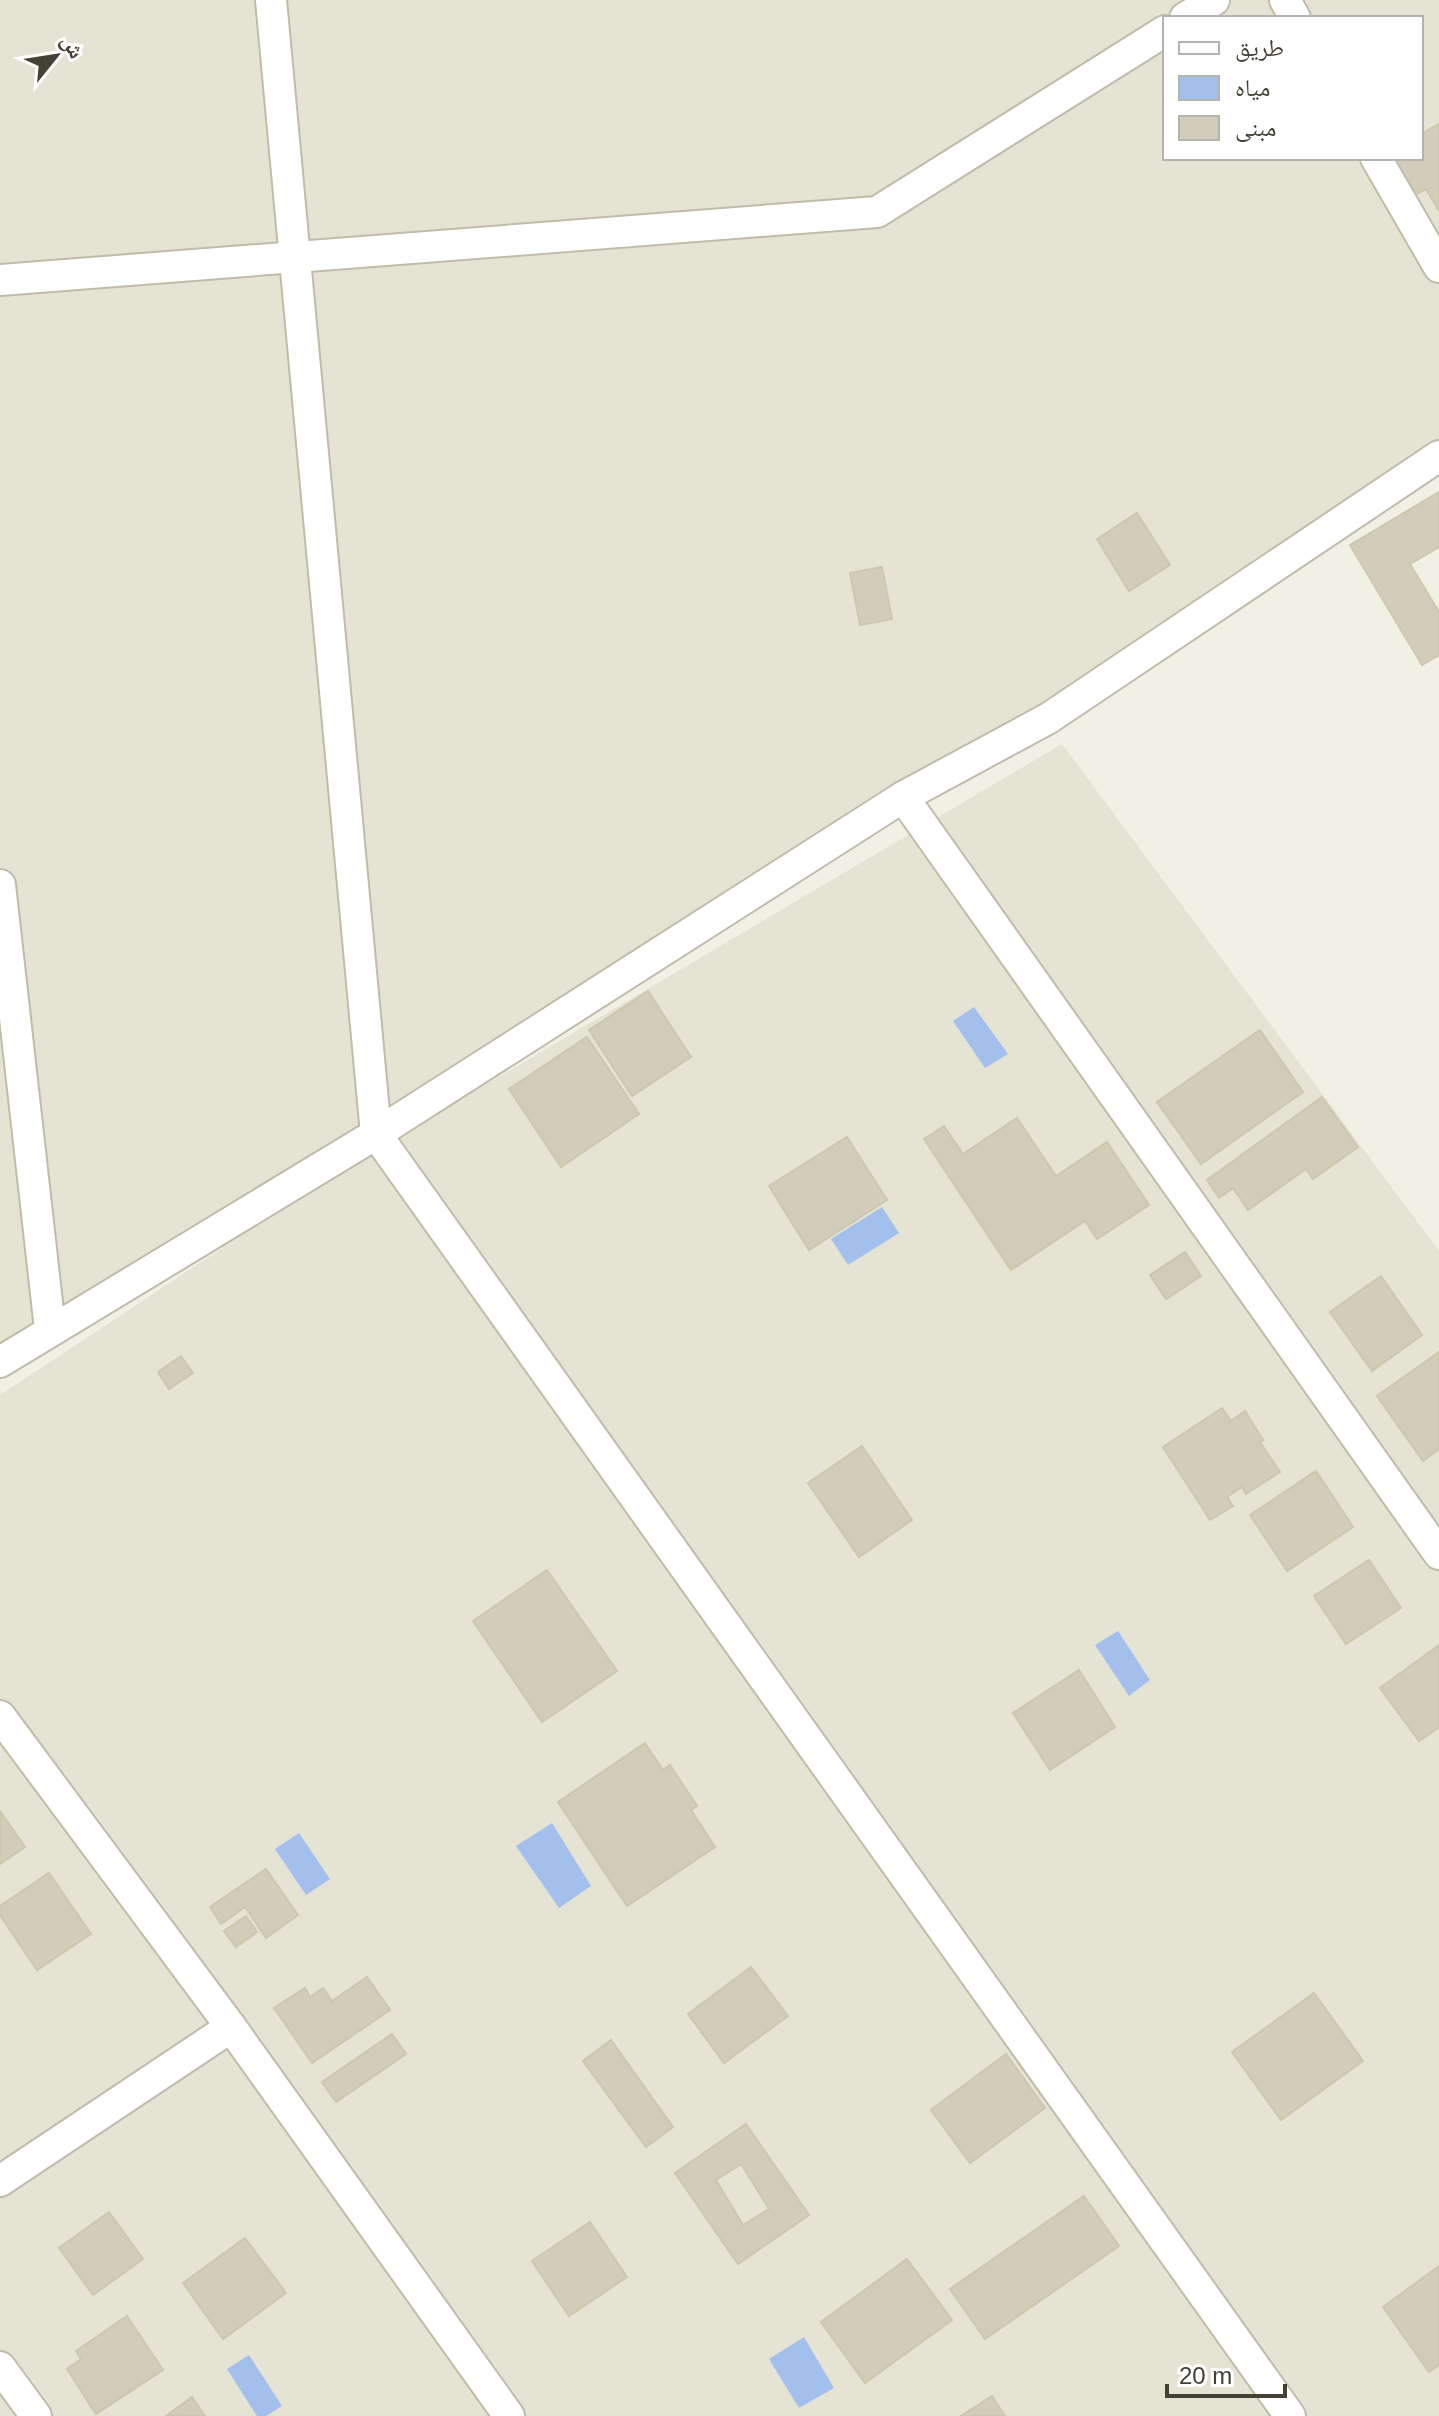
<svg xmlns="http://www.w3.org/2000/svg" width="1439" height="2416" font-family="Arial,'Noto Naskh Arabic',sans-serif">
	<style>
		.residential { fill: #e5e3d3; fill-rule: evenodd }
		.water { fill: #a3bfec }
		.building { fill: #d2cdba; stroke: #ccc7ae; stroke-width: 2; fill-rule: evenodd }
		.lines { fill: none; stroke-linecap: round; stroke-linejoin: round }
		.street-casing { stroke: #bfbcaa; stroke-width: 34 }
		.street { stroke: #fff; stroke-width: 30 }
	</style>
	<rect width="100%" height="100%" fill="#f1f0e4"/>
	<g class="residential">
		<path d="M0,0h1439v440l-536,357 -903,565zM1165,18h256v140h-256z"/>
		<path d="M1062,744l377,507v1165h-1439v-1021l333,-220z"/>
	</g>
	<g class="water">
		<path d="M974,1007l34,47 -23,14 -32,-47z"/>
		<path d="M882,1207l17,26 -51,32 -17,-26z"/>
		<path d="M1118,1631l32,49 -21,16 -34,-51z"/>
		<path d="M552,1823l39,63 -32,22 -43,-62z"/>
		<path d="M299,1833l31,46 -24,16 -31,-46z"/>
		<path d="M804,2337l30,51 -35,20 -30,-49z"/>
		<path d="M249,2355l33,51 -16,10h-9l-30,-47z"/>
	</g>
	<g class="building">
		<path d="M1439,124v87l-13,-22 -11,6 -22,-37h28v-24z"/>
		<path d="M1439,492v55l-29,17 29,48v43l-17,10 -72,-120z"/>
		<path d="M1137,513l33,52 -41,26 -32,-52z"/>
		<path d="M882,567l10,52 -32,6 -10,-52z"/>
		<path d="M648,991l43,66 -59,39 -43,-66z"/>
		<path d="M1260,1030l43,62 -102,72 -44,-62z"/>
		<path d="M587,1037l52,77 -78,53 -52,-78z"/>
		<path d="M1322,1097l36,50 -45,32 -7,-10 -58,41 -15,-22 -14,10 -12,-18z"/>
		<path d="M1017,1118l39,58 51,-34 42,63 -52,34 -12,-18 -74,49 -87,-131 20,-13 19,28z"/>
		<path d="M847,1137l40,63 -78,50 -40,-64z"/>
		<path d="M1185,1252l16,24 -35,23 -16,-24z"/>
		<path d="M1381,1276l41,59 -50,36 -42,-59z"/>
		<path d="M1439,1352v97l-16,12 -46,-65z"/>
		<path d="M181,1356l12,17 -24,16 -11,-17z"/>
		<path d="M1222,1408l9,13 14,-10 18,29 -3,2 20,30 -34,22 -4,-7 -15,10 6,9 -23,14 -47,-73z"/>
		<path d="M862,1446l50,74 -53,37 -51,-74z"/>
		<path d="M1316,1471l37,56 -66,44 -37,-56z"/>
		<path d="M1369,1560l32,48 -55,36 -32,-48z"/>
		<path d="M547,1570l70,101 -75,51 -69,-101z"/>
		<path d="M1439,1645v82l-20,14 -39,-53z"/>
		<path d="M1079,1670l36,57 -65,43 -37,-57z"/>
		<path d="M645,1743l18,27 7,-5 27,41 -6,4 24,37 -88,59 -69,-104z"/>
		<path d="M0,1811l25,36 -25,17z"/>
		<path d="M266,1869l32,46 -32,23 -21,-31 -24,17 -11,-17z"/>
		<path d="M49,1873l42,61 -54,36 -37,-55v-9z"/>
		<path d="M246,1916l11,16 -21,15 -12,-16z"/>
		<path d="M751,1967l37,49 -64,47 -36,-49z"/>
		<path d="M367,1977l23,33 -78,53 -38,-55 31,-20 5,9 13,-9 9,13z"/>
		<path d="M1314,1993l49,68 -82,59 -49,-68z"/>
		<path d="M392,2034l14,20 -70,48 -14,-20z"/>
		<path d="M611,2040l62,87 -27,20 -63,-86z"/>
		<path d="M1006,2054l39,54 -75,55 -39,-53z"/>
		<path d="M746,2124l63,91 -71,49 -63,-91zM741,2164l28,45 -26,16 -27,-45z"/>
		<path d="M1084,2196l35,50 -134,93 -35,-50z"/>
		<path d="M109,2212l34,47 -50,36 -34,-47z"/>
		<path d="M590,2222l37,55 -58,39 -37,-55z"/>
		<path d="M245,2238l41,55 -63,46 -40,-56z"/>
		<path d="M907,2259l45,61 -87,63 -44,-61z"/>
		<path d="M1439,2266v99l-10,7 -46,-65z"/>
		<path d="M127,2316l36,54 -67,44 -29,-45 14,-10 -5,-8z"/>
		<path d="M992,2396l13,20h-44z"/>
		<path d="M192,2397l13,19h-39z"/>
	</g>
	<g class="lines">
		<g class="street-casing">
			<g id="street">
				<path d="M271,0l105,1134 914,1282"/>
				<path d="M1285,0l10,18"/>
				<path d="M1185,18l29,-18"/>
				<path d="M1376,158l63,109"/>
				<path d="M0,280l877,-68 288,-181"/>
				<path d="M903,797l536,757"/>
				<path d="M0,885l50,444"/>
				<path d="M0,1362l376,-228 527,-337 146,-79 390,-262"/>
				<path d="M0,1716l231,311 278,389"/>
				<path d="M0,2181l231,-154"/>
				<path d="M0,2367l36,49"/>
			</g>
		</g>
		<use href="#street" class="street"/>
	</g>
	<rect x="1163" y="16" width="260" height="144" fill="#ffffff" stroke="#b4b3ae" stroke-width="2"/>
	<rect x="1179" y="42" width="40" height="12" fill="#ffffff" stroke="#b4b3ae" stroke-width="2"/>
	<text x="1235" y="56" font-size="24" fill="#434034">طريق</text>
	<rect x="1179" y="76" width="40" height="24" fill="#a3bfec" stroke="#b4b3ae" stroke-width="2"/>
	<text x="1235" y="96" font-size="24" fill="#434034">مياه</text>
	<rect x="1179" y="116" width="40" height="24" fill="#d2cdba" stroke="#b4b3ae" stroke-width="2"/>
	<text x="1235" y="136" font-size="24" fill="#434034">مبنى</text>
	<g transform="translate(56 56) rotate(60)" stroke="#ffffff" stroke-width="6" paint-order="stroke">
	<path d="M0-6L14 30L0 20L-14 30Z" fill="#434034"/>
	<text y="-12" font-size="22" font-weight="bold" text-anchor="middle" fill="#434034">ش</text>
	</g>
	<path d="M1167 2384v12h118v-12" fill="none" stroke="#434034" stroke-width="4"/>
	<text x="1179" y="2384" font-size="24" fill="#434034" stroke="#ffffff" stroke-width="6" paint-order="stroke">20 m</text>
</svg>
